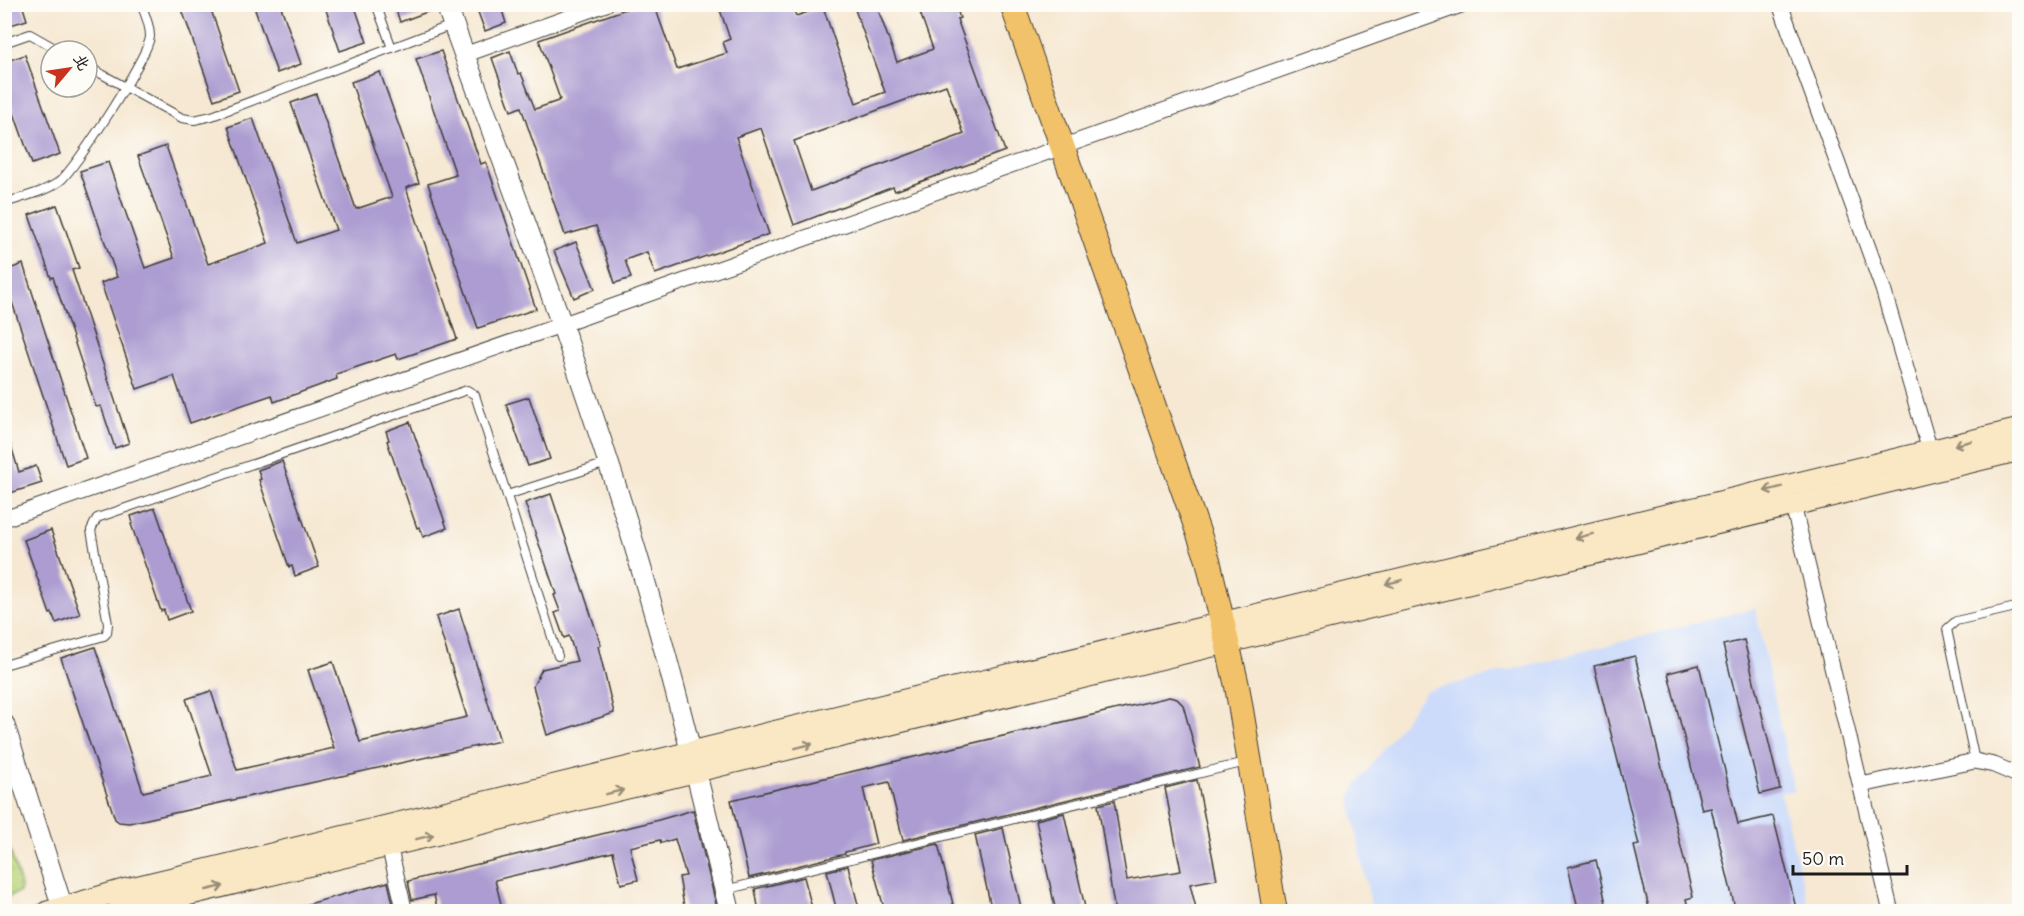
<svg xmlns="http://www.w3.org/2000/svg" width="2024" height="916" font-family="Delius,'LXGW WenKai TC',sans-serif">
	<style>
		.built { fill: #ccdbfa }
		.park { fill: url(#park-crowns); stroke: #6a784b; stroke-width: 1.5 }
		.building { fill: #ac9cd1; fill-rule: evenodd }
		.lines { fill: none; stroke-linecap: round; stroke-linejoin: round }
		.service-casing { stroke: #3d3b37; stroke-width: 10 }
		.minor-casing { stroke: #3d3b37; stroke-width: 17 }
		.tertiary-casing { stroke: #3d3b37; stroke-width: 22 }
		.secondary-casing { stroke: #3d3b37; stroke-width: 23 }
		.primary-casing { stroke: #3d3b37; stroke-width: 26 }
		.service { stroke: #fff; stroke-width: 8 }
		.minor { stroke: #fff; stroke-width: 15 }
		.tertiary { stroke: #fff; stroke-width: 20 }
		.secondary { stroke: #fae7c3; stroke-width: 21 }
		.primary { stroke: #f2c26a; stroke-width: 24 }
		.oneway { stroke: #968c78 }
	</style>
	<defs>
		<pattern id="park-crowns" width="20" height="18" patternUnits="userSpaceOnUse" patternTransform="scale(1.5)"><rect width="20" height="18" fill="#b9d57a"/><path d="M2 6a3 3 0 1 1 6 0M12 15a3 3 0 1 1 6 0" fill="none" stroke="#9eb669"/></pattern>
	</defs>
	<rect width="100%" height="100%" fill="#fdfcf7"/>
	<filter id="ink" filterUnits="userSpaceOnUse"><feTurbulence type="fractalNoise" baseFrequency=".0167" numOctaves="2"/><feDisplacementMap in="SourceGraphic" scale="12" xChannelSelector="R" yChannelSelector="G"/><feConvolveMatrix kernelMatrix="1 2 1 2 8 2 1 2 1" color-interpolation-filters="sRGB"/></filter>
	<filter id="wash" filterUnits="userSpaceOnUse"><feTurbulence type="fractalNoise" baseFrequency=".008" numOctaves="4" result="noise"/><feDisplacementMap in="SourceGraphic" scale="24" xChannelSelector="R" yChannelSelector="G"/><feGaussianBlur stdDeviation="1.35" result="paint"/><feColorMatrix in="noise" values="0 0 0 0 0 0 0 0 0 0 0 0 0 0 0 0 0 1.4 0 .05"/><feComposite in="paint" operator="in"/></filter>
	<g filter="url(#wash)">
		<rect width="100%" height="100%" fill="#f6e8d2"/>
		<path class="built" d="M1755,608l39,182 -14,3 30,118h-438l-21,-104v-11l4,-9 71,-96z"/>
		<path class="park" d="M4,831l17,55 -1,6 -15,6z"/>
		<g id="blocks">
			<g class="building">
				<path d="M4,4h18l5,16 -23,7z"/>
				<path d="M180,4h29l30,87 -25,9z"/>
				<path d="M253,4h27l21,60 -24,9z"/>
				<path d="M324,4h30l13,38 -27,9z"/>
				<path d="M394,4h40l1,5 -35,13z"/>
				<path d="M475,4h25l6,19 -21,8z"/>
				<path d="M640,4h14l23,65 50,-16 -4,-11 7,-3 -12,-35h74l4,12 27,-9 33,96 29,-11 -32,-88h23l21,58 36,-13 -16,-45h38l5,14 -3,1 48,132 -110,40 -2,-4 -99,38 -33,-97 -25,9 33,97 -114,40 -8,-22 -22,8 6,18 -16,5 -19,-57 -31,9 -44,-128 -10,4 -19,-53 18,-7 8,23 3,-1 14,36 23,-8 2,-2 -21,-59zM946,85l18,49 -153,57 -17,-50z"/>
				<path d="M441,51l40,113 5,-2 50,147 -58,19 -50,-144 28,-9 -40,-116z"/>
				<path d="M25,55l35,99 -28,10 -28,-79v-23z"/>
				<path d="M380,72l39,111 -13,5 51,151 -59,20 -2,-5 -60,20 1,5 -63,23 -2,-7 -82,28 -16,-47 -37,13 -36,-106 16,-6 -37,-106 28,-9 37,106 29,-10 -36,-102 28,-10 42,118 60,-21 -40,-116 25,-9 44,125 39,-13 -45,-127 25,-9 40,115 36,-12 -41,-115z"/>
				<path d="M57,205l22,63 -7,2 57,173 -14,5 -14,-42 -5,1 -43,-130 -2,1 -22,-63z"/>
				<path d="M576,242l19,47 -21,9 -20,-47z"/>
				<path d="M23,264l63,194 -20,7 -62,-187v-7z"/>
				<path d="M529,397l21,62 -22,7 -22,-62z"/>
				<path d="M410,422l37,106 -24,9 -4,-10 -2,1 -30,-87 2,-1 -3,-9z"/>
				<path d="M7,433l12,39 17,-6 6,17 -38,12v-61z"/>
				<path d="M282,461l37,106 -24,9 -3,-10 -3,1 -30,-87 2,-1 -3,-9z"/>
				<path d="M551,494l50,151 -3,1 16,67 -67,22 -14,-49 9,-17 35,-8 -8,-25 -5,2 -9,-25 5,-2 -6,-16 2,-1 -31,-91z"/>
				<path d="M155,508l36,103 -24,9 -3,-10 -3,1 -30,-87 2,-1 -2,-7z"/>
				<path d="M51,530l29,84 -24,9 -4,-10 -2,1 -26,-74z"/>
				<path d="M459,609l41,132 -371,82 -10,-1 -4,-3 -54,-161 34,-11 48,145 69,-16 -26,-77 25,-8 26,79 97,-22 -26,-78 25,-8 27,80 107,-25 -31,-100z"/>
				<path d="M1744,640l36,149 -20,5 -37,-149z"/>
				<path d="M1635,656l58,241 -7,2 3,13h-39l-16,-66 5,-1 -45,-179z"/>
				<path d="M1699,665l39,159 35,-8 24,96h-61l-25,-104 -9,2 -34,-137z"/>
				<path d="M1169,697l8,2 6,6 17,62 -297,73 -14,-58 -26,6 13,56 -31,8v2l-96,24 -18,-78z"/>
				<path d="M1197,780l20,99 -27,5 7,28h-38l-2,-6 -22,6h-20l-17,-107 16,-4 13,79 54,-9 -16,-83z"/>
				<path d="M693,810l25,102h-33l-6,-35 7,-1 -11,-37 -14,4 -1,-3 -30,7 8,33 -17,4 -8,-32 -118,28 8,32h-65l-4,-17 -22,5 -4,-19 247,-60z"/>
				<path d="M1064,813l22,99h-30l-20,-92z"/>
				<path d="M1003,828l19,84h-30l-17,-77z"/>
				<path d="M938,844l17,68h-70l-14,-52z"/>
				<path d="M1596,860l12,52h-29l-11,-45z"/>
				<path d="M848,866l12,46h-23l-10,-41z"/>
				<path d="M804,877l9,35h-54l-4,-23z"/>
				<path d="M388,882l7,30h-101v-4z"/>
			</g>
		</g>
	</g>
	<g filter="url(#ink)">
		<use href="#blocks" fill-opacity="0" stroke="#3d3b37" stroke-width="1.5"/>
		<g class="lines">
			<g class="service-casing">
				<g id="service">
					<path d="M376,4l16,44"/>
					<path d="M4,43l26,-9 30,17"/>
					<path d="M87,66l95,52 12,2 18,-4 240,-91"/>
					<path d="M4,203c19,-6 41,-11 56,-22 16,-13 90,-127 90,-145 0,-11 -5,-22 -9,-32"/>
					<path d="M507,495l100,-32"/>
					<path d="M4,665l100,-29 3,-3 1,-9 -17,-94 6,-12 370,-128 8,5 83,261"/>
					<path d="M1975,761l-28,-132 9,-8 64,-15"/>
					<path d="M725,890l521,-128"/>
				</g>
			</g>
			<g class="minor-casing">
				<g id="minor">
					<path d="M1780,4l103,285 47,162"/>
					<path d="M464,55l142,-51"/>
					<path d="M1793,505l98,407"/>
					<path d="M4,519l557,-194 903,-321"/>
					<path d="M1861,785l114,-24 19,4 26,11"/>
					<path d="M389,846l16,66"/>
				</g>
			</g>
			<g class="tertiary-casing">
				<g id="tertiary">
					<path d="M446,4c70,195 145,389 202,588 31,106 56,213 82,320"/>
					<path d="M4,724l60,188"/>
				</g>
			</g>
			<g class="secondary-casing">
				<g id="secondary">
					<path d="M47,912l76,-22 1897,-461"/>
					<path d="M117,912l1903,-462"/>
				</g>
			</g>
			<g class="primary-casing">
				<path id="primary" d="M1012,4l196,556 29,126 38,226"/>
			</g>
			<use href="#service" class="service"/>
			<use href="#minor" class="minor"/>
			<use href="#tertiary" class="tertiary"/>
			<use href="#secondary" class="secondary"/>
			<use href="#primary" class="primary"/>
		</g>
		<defs><path id="oneway-shaft" d="M-6 0H5M1.5-3L5.5 0L1.5 3" fill="none" stroke-width="1.6" stroke-linecap="round" stroke-linejoin="round" transform="scale(1.5)"/></defs>
		<g class="oneway">
			<use href="#oneway-shaft" transform="translate(1963 443) rotate(166)"/>
			<use href="#oneway-shaft" transform="translate(1773 489) rotate(166)"/>
			<use href="#oneway-shaft" transform="translate(1584 536) rotate(166)"/>
			<use href="#oneway-shaft" transform="translate(1394 582) rotate(166)"/>
			<use href="#oneway-shaft" transform="translate(804 746) rotate(-14)"/>
			<use href="#oneway-shaft" transform="translate(615 792) rotate(-14)"/>
			<use href="#oneway-shaft" transform="translate(425 837) rotate(-14)"/>
			<use href="#oneway-shaft" transform="translate(215 888) rotate(-13)"/>
		</g>
	</g>
	<rect width="2024" height="916" fill="none" stroke="#fdfcf7" stroke-width="24"/>
	<g transform="translate(69 69) rotate(61)"><circle r="28" fill="#fdfcf7" stroke="#a3a29f" stroke-width="1.5"/>
	<path d="M0-4.5L10 22L0 15L-10 22Z" fill="#c8321e"/>
	<text y="-9" font-size="16" font-weight="bold" text-anchor="middle" fill="#1c1c1c">北</text>
	</g>
	<path d="M1793 865v9h114v-9" fill="none" stroke="#1c1c1c" stroke-width="3"/>
	<text x="1802" y="865" font-size="18" fill="#1c1c1c" stroke="#fdfcf7" stroke-width="4.5" paint-order="stroke">50 m</text>
</svg>
